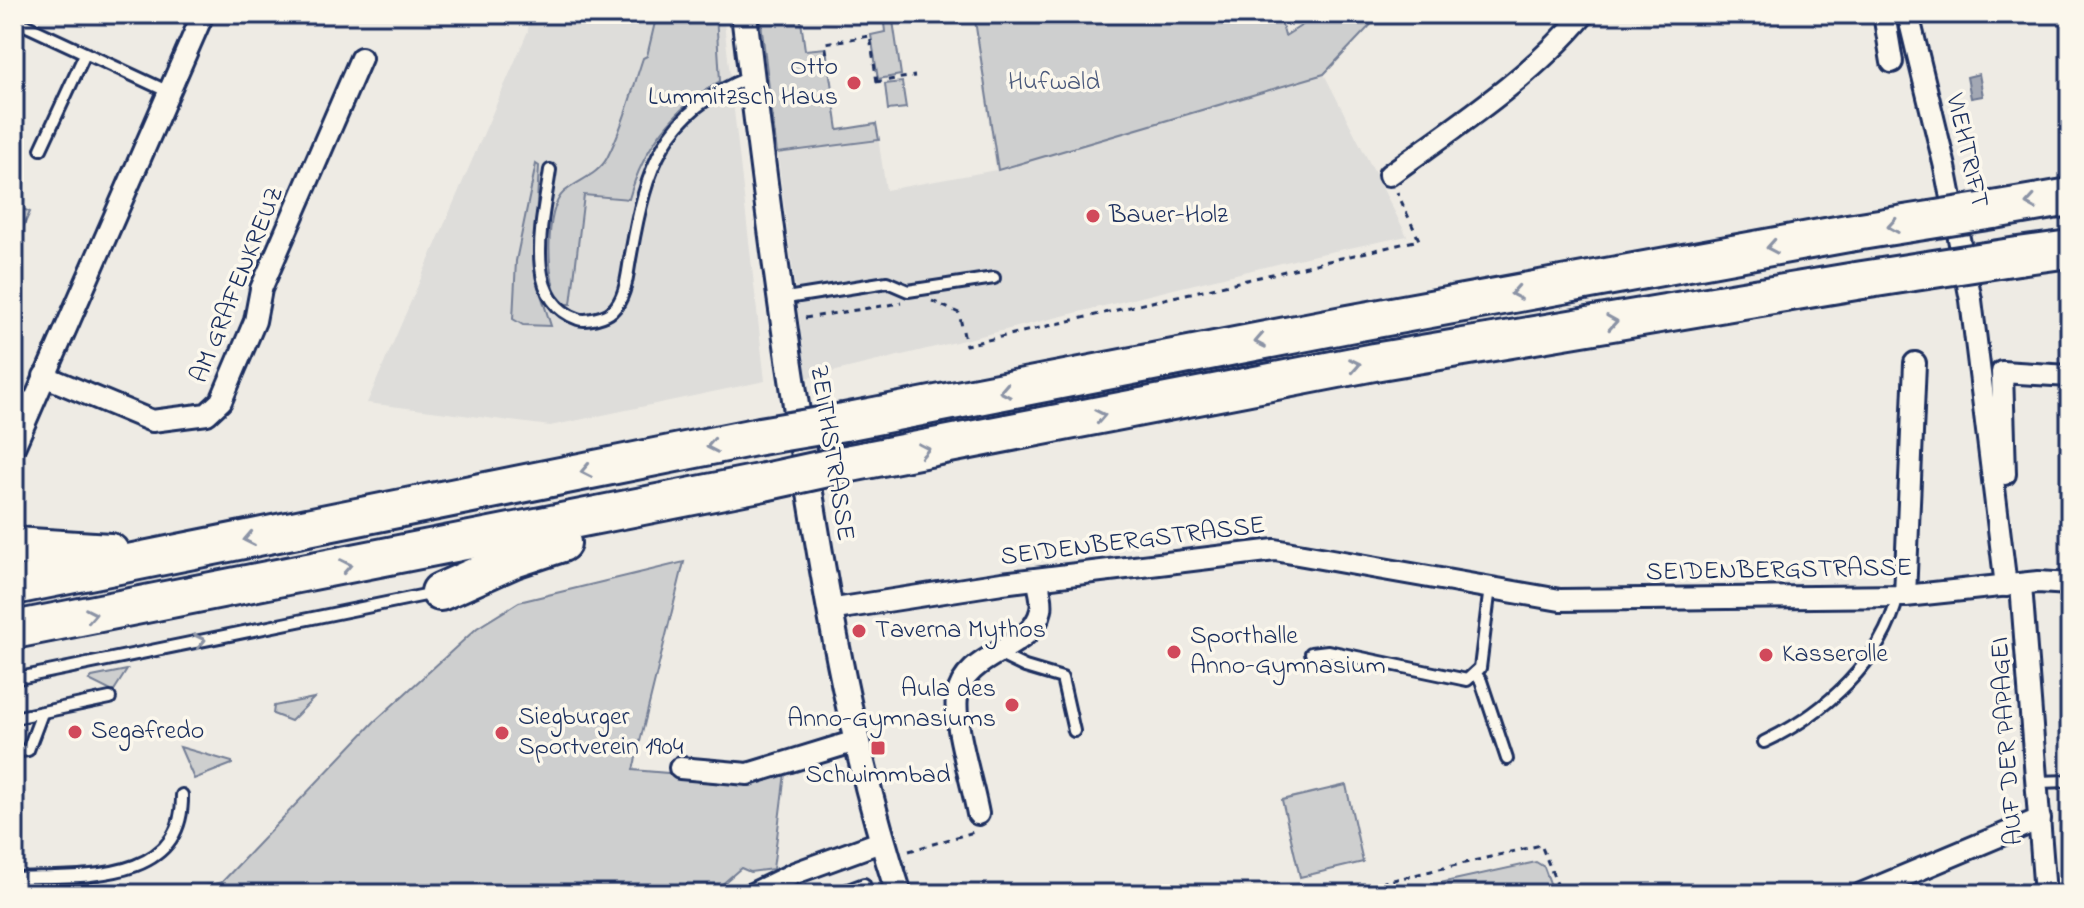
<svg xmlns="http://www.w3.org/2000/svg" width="2084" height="908" font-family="'Indie Flower',sans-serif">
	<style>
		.built { fill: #deddda }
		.green { fill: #cecfcf; stroke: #747f96; stroke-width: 2 }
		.water { fill: #a3a8b4; stroke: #6d7892; stroke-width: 2 }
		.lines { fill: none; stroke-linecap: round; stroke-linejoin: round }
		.service-casing { stroke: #1b2f5e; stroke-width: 16 }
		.minor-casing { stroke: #1b2f5e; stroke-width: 26 }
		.tertiary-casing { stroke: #1b2f5e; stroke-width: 30 }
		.motorway-casing { stroke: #1b2f5e; stroke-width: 42 }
		.path { stroke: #1b2f5e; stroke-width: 3; stroke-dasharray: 6 6; stroke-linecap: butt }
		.service { stroke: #fbf7ec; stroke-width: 10 }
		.minor { stroke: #fbf7ec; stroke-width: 20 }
		.tertiary { stroke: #fbf7ec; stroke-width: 24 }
		.motorway { stroke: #fbf7ec; stroke-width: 36 }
		.motorway-bridge-casing { stroke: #1b2f5e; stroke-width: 42; stroke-linecap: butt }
		.motorway-bridge { stroke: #fbf7ec; stroke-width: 36 }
		.oneway { stroke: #8b93a5 }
		.poi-dot { fill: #d1495b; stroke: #fbf7ec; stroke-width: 3 }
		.labels { text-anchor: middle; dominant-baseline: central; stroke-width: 7; stroke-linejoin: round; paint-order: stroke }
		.poi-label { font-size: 26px; fill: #1b2f5e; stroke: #fbf7ec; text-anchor: start }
		.park-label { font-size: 26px; fill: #48577a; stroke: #fbf7ec }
		.street-label { font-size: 26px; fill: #1b2f5e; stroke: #fbf7ec }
	</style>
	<rect width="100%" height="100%" fill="#eeebe4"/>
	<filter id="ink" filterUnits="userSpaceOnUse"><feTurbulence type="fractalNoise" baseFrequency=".0125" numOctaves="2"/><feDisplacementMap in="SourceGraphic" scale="16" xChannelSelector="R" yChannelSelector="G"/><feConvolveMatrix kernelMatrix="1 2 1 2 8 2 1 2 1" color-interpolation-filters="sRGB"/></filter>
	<g filter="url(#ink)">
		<g class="built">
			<path d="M529,14h194l42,367 -215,45 -183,-23 161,-372z"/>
			<path d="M759,14h36l18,120 63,-10 10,66 110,-20 -23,-156 25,156 326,-96 83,162 -101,21 -499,121z"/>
		</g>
		<g class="green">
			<path d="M657,14h59l4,67c-46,26 -77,67 -91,118l-45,-4 -13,109h-10c-15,-20 -17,-95 3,-112 14,-12 34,-17 43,-34 16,-31 25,-67 36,-100l4,-2z"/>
			<path d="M760,14h40l5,36 21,-2 12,82 38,-6 3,16 -102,13z"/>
			<path d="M883,14h9l9,61 -23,4 -7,-44 14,-3z"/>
			<path d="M974,14h305l6,22 35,-22h61l-57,60 -326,96z"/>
			<path d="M902,82l4,26 -18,2 -3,-26z"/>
			<path d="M536,164l3,2 -5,92 4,27 13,41 -28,-1 -10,-6 3,-58z"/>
			<path d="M14,205l16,7 -16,35z"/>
			<path d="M684,562l-51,208 129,11 23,-8 -12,96 -23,3 -9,-4 -29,25 -3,-3 -5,4h-529l47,-12 152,-160 103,-94 42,-26z"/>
			<path d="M127,670l-14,22 -24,-12 3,-3z"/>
			<path d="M314,698l-23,23 -18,-7 1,-8z"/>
			<path d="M180,747l52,15v2l-38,15z"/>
			<path d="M1346,785l17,77 -63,15 -18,-77z"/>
			<path d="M1536,862l8,5 10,27h-164z"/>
		</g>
		<path class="water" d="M1979,74l4,22 -12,2 -4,-21z"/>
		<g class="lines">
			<g class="service-casing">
				<g id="service">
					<path d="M14,20l155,72"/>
					<path d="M41,149l44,-95"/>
					<path d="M550,170c-6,45 -30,129 28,149 8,3 28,-2 34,-8 15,-14 15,-38 19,-57 15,-86 32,-143 119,-177"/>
					<path d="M780,299l107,-17 21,9 86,-13"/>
					<path d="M14,394l20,6"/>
					<path d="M996,653l29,14 37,11 12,53"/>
					<path d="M1311,653l17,-2 139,29 13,-12 10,-81"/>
					<path d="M1475,673l6,8 26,78"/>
					<path d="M14,679l421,-86"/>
					<path d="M14,718l96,-20"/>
					<path d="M1764,742c60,-28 118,-80 134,-146"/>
					<path d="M14,752l14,-2 14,-37"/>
					<path d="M2037,782l33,-1"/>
					<path d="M14,878c64,-3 170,8 168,-83"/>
					<path d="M837,894l27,-10"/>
				</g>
			</g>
			<g class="minor-casing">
				<g id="minor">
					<path d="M1884,14l8,48"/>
					<path d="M1908,14l37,153 26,133 35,286"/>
					<path d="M1389,175c67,-49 142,-97 195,-161"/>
					<path d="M44,376l108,45 55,-7 14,-13 34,-80 6,-32 100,-231"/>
					<path d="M15,445l188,-431"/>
					<path d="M2005,474l-3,-102 68,4"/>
					<path d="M2021,585l24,309"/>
					<path d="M1905,596l10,-233"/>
					<path d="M829,610l173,-27 273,-33 285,50 345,-4 133,-14 32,2"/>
					<path d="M680,768l68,6 108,-33"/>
					<path d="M978,814c-5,-29 -25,-91 -21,-117 8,-46 75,-45 84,-87 2,-9 -2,-23 -4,-31"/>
					<path d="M752,894l43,-21 88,-32"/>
					<path d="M1861,894l179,-75"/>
				</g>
			</g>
			<g class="tertiary-casing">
				<path id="tertiary" d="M744,14c20,166 41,332 69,497 21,129 45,258 86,383"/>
			</g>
			<g class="motorway-casing">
				<g id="motorway">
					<path d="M1993,210l77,-13"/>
					<path d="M2018,256l52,-7"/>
					<path d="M844,422l504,-98 500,-91"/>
					<path d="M851,463l523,-101 482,-81"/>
					<path d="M14,546l96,6"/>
					<path d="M14,586l746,-150"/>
					<path d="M440,592l74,-33 48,-16"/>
					<path d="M14,630l750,-148"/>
				</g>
			</g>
			<g class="path">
				<path d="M824,62l4,-1 -3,-18 45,-7 7,46"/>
				<path d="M876,82l39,-6"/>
				<path d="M932,301l27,12 7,32 453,-105 -22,-48"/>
				<path d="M805,318l96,-15"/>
				<path d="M909,851l65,-19"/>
				<path d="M1334,894l207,-49 20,49"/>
			</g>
			<use href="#service" class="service"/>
			<use href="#minor" class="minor"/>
			<use href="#tertiary" class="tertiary"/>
			<use href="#motorway" class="motorway"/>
			<g class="motorway-bridge-casing">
				<g id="motorway-bridge">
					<path d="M1848,233l145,-23"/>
					<path d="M1856,281l162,-25"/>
					<path d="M760,436l84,-14"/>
					<path d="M764,482l87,-19"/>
				</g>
			</g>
			<use href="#motorway-bridge" class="motorway-bridge"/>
		</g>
		<defs><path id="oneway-chevron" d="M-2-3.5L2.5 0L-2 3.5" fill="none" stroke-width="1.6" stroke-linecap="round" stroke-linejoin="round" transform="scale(2)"/></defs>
		<g class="oneway">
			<use href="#oneway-chevron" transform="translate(2031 203) rotate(171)"/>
			<use href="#oneway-chevron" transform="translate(1893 226) rotate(171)"/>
			<use href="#oneway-chevron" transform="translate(1772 247) rotate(170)"/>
			<use href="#oneway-chevron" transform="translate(1516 293) rotate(170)"/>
			<use href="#oneway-chevron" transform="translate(1612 322) rotate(-9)"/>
			<use href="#oneway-chevron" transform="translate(1260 341) rotate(169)"/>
			<use href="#oneway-chevron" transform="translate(1355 365) rotate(-11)"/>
			<use href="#oneway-chevron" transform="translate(1005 391) rotate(169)"/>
			<use href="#oneway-chevron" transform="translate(1100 416) rotate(-11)"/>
			<use href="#oneway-chevron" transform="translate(712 446) rotate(169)"/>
			<use href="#oneway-chevron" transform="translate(924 450) rotate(-11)"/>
			<use href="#oneway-chevron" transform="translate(586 471) rotate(169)"/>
			<use href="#oneway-chevron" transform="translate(249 539) rotate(169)"/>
			<use href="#oneway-chevron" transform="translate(346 566) rotate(-11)"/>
			<use href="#oneway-chevron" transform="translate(91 615) rotate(-11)"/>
			<use href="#oneway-chevron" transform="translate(200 641) rotate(-12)"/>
		</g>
	</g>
	<g class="poi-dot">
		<circle cx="854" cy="83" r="8"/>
		<circle cx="1093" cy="216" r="8"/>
		<circle cx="859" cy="631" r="8"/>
		<circle cx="1174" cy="652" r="8"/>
		<circle cx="1766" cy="655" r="8"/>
		<circle cx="1012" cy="705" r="8"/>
		<circle cx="75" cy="732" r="8"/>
		<circle cx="502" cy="733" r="8"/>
		<rect x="870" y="740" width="16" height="16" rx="4"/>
	</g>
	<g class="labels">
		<g class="poi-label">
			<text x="838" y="68" text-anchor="end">Otto<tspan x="838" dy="30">Lummitzsch Haus</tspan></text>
			<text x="1109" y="216">Bauer-Holz</text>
			<text x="875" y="631">Taverna Mythos</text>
			<text x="1190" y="637">Sporthalle<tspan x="1190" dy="30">Anno-Gymnasium</tspan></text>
			<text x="1782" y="655">Kasserolle</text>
			<text x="996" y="690" text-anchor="end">Aula des<tspan x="996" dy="30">Anno-Gymnasiums</tspan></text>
			<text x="518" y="718">Siegburger<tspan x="518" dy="30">Sportverein 1904</tspan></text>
			<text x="91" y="732">Segafredo</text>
			<text x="878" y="776" text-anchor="middle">Schwimmbad</text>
		</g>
		<g class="park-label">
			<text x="1054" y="83">Hufwald</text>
		</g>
		<g class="street-label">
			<text transform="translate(1966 151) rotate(77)">VIEHTRIFT</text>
			<text transform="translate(238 285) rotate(-68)">AM GRAFENKREUZ</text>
			<text transform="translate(831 453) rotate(81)">ZEITHSTRASSE</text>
			<text transform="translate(1133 542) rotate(-7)">SEIDENBERGSTRASSE</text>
			<text transform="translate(1779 571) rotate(-1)">SEIDENBERGSTRASSE</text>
			<text transform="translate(2008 741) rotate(-94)">AUF DER PAPAGEI</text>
		</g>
	</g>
	<rect width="2084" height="908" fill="none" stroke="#fbf7ec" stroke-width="48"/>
	<rect x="24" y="24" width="2036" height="860" fill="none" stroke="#1b2f5e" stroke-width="3" filter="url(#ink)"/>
</svg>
